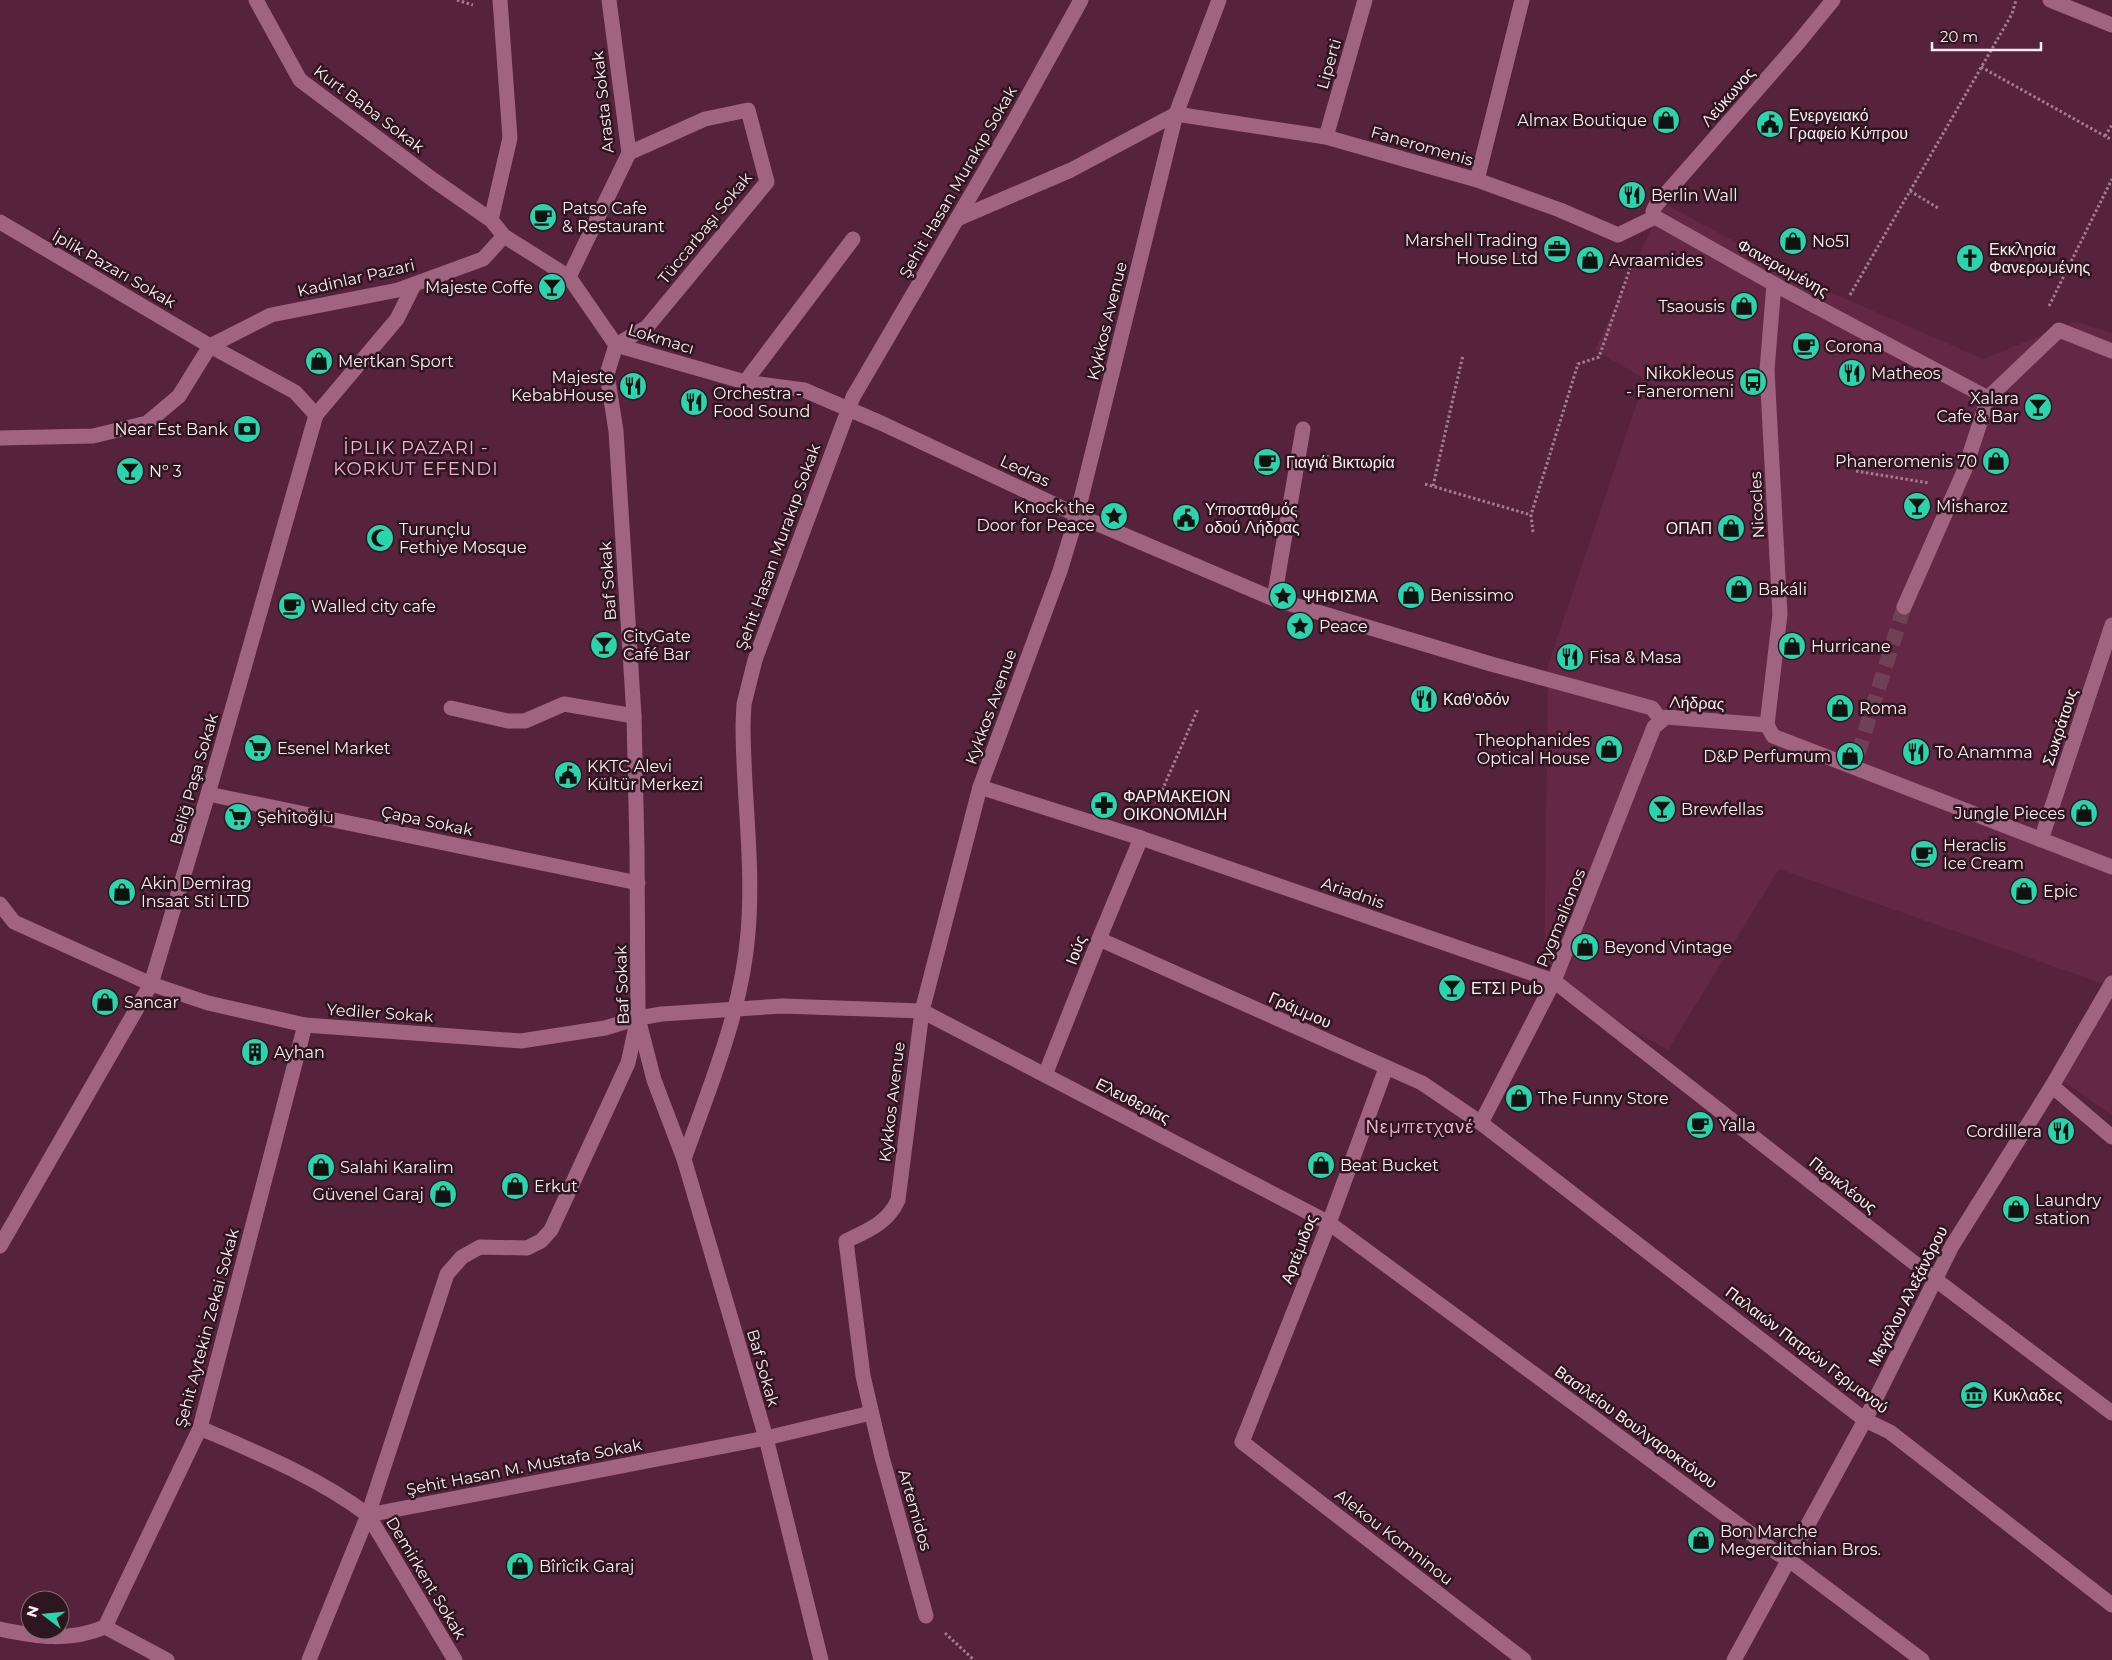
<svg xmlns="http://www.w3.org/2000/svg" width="2112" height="1660" font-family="Montserrat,sans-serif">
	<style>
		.built { fill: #642746 }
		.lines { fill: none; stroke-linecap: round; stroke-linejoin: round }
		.street-tunnel { stroke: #704057; stroke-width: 15; stroke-dasharray: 15 8; stroke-linecap: butt }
		.path { stroke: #a27f8f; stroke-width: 3; stroke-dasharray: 2.5 2.5; stroke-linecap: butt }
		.street { stroke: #a16480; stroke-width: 15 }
		.labels { text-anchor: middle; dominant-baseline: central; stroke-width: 5; stroke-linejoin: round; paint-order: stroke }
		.street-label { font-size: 16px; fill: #fbecf2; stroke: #2e1621 }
		.poi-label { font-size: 16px; fill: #fbecf2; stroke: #2e1621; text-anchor: start }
		.neighbourhood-label { font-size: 18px; letter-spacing: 1px; fill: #f4b1ce; stroke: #2e1621 }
	</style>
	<rect width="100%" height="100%" fill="#57223c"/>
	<g class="built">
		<path d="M1663,203l165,88 155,68 93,-38 36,12v654l-333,-118 -111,181 -124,-70 4,-315 97,-286 -50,-29z"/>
		<path d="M2112,997v118l-49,-34z"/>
	</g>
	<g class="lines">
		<path class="street-tunnel" d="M1858,754l46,-147"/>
		<g class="path">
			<path d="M457,0l16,5"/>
			<path d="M1981,67l131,73"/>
			<path d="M2105,136l7,-11"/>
			<path d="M1910,191l28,17"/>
			<path d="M1850,295l162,-281 4,-14"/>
			<path d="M2049,306l63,-127"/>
			<path d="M1326,456l18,5"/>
			<path d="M1856,471l73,12"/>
			<path d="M1425,484l106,31"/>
			<path d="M1433,486l30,-131"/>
			<path d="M1533,532l-2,-17 47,-151 21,-7 35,-100"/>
			<path d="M1152,813l46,-104"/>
			<path d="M945,1633l29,27"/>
		</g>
		<g class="street">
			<path d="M256,0l44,80 132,99 59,41 13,16 65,41 47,68 129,37 59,8 77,33 196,92 197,84 217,65 161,44 9,12"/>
			<path d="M2050,0l62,25"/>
			<path d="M1176,114l150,23 151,43 83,30 58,25 37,-18"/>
			<path d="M1326,137l39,-137"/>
			<path d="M1477,180l45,-180"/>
			<path d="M1655,217l119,67 214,114"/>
			<path d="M1655,217l-2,-6 3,-6 142,-162 35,-43"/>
			<path d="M957,219l114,-49 105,-56"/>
			<path d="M491,220l19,-82 -10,-138"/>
			<path d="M0,222l210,124 85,46 21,23 -108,379 -57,190 -151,262"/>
			<path d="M569,277l60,-124 -20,-153"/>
			<path d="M616,345l-9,29 9,57 18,285 3,133 1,169 16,62 30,79 82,279 55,222"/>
			<path d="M616,345l31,-18 120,-145 -19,-72 -43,9 -76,34"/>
			<path d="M210,346l61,-31 127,-25 85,-31 21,-23"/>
			<path d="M745,382l108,-143"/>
			<path d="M316,415l81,-96 17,-34"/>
			<path d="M0,438l93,-2 54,-13 32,-27 31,-50"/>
			<path d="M1274,599l29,-170"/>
			<path d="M1904,607l61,-138 23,-71 71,-68 53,21"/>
			<path d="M451,708l57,13h17l39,-17 70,12"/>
			<path d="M1767,725l13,-111 -13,-244 7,-86"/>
			<path d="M1767,725l6,11 339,131"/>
			<path d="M980,787l161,51 413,143 382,299 176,133"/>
			<path d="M208,794l430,89"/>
			<path d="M2041,840l71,-215"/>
			<path d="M0,904l14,18 137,62 57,19 97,22 216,16 84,-13 33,-10 24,-4 120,-8 140,5 407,212 448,330 12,7 133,100"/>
			<path d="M1099,939l323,144 59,40 384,297 25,12 222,173"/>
			<path d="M1386,1068l-57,155 -87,219 282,218"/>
			<path d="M1045,1075l54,-136 42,-101"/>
			<path d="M2052,1086l60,51"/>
			<path d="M1481,1123l73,-142 100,-254 12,-10 101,8"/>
			<path d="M684,1159c26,-73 58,-148 64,-226 6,-69 -5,-139 -5,-209l1,-20 11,-44 98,-263 160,-274 68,-123"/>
			<path d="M200,1428c58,25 117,49 168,87l87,145"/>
			<path d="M368,1515l398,-77 105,-25"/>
			<path d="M926,1616l-44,-159 -19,-81 -17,-135c21,-10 42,-18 52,-41l24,-189 58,-224 80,-216 17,-56 99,-401 43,-114"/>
			<path d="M105,1627l95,-199 105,-403"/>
			<path d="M105,1627l62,33"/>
			<path d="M0,1629c37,8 69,13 105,-2"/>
			<path d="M309,1660l59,-145 79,-241 15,-17 18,-10 47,1 14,-7 10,-11 77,-167 9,-41"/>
			<path d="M1734,1660l131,-240 87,-174 100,-160 60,-103"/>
		</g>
	</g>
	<defs>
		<g id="shop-disc" transform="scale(1.4375)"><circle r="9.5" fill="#2ad5ac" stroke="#2e1621"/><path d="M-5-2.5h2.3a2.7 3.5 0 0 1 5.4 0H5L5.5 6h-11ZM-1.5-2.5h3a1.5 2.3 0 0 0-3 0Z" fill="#111"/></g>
		<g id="civic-disc" transform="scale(1.4375)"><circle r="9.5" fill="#2ad5ac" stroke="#2e1621"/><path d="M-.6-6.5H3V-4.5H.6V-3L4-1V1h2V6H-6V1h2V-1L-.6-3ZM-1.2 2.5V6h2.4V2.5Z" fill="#111"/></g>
		<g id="restaurant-disc" transform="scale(1.4375)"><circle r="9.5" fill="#2ad5ac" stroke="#2e1621"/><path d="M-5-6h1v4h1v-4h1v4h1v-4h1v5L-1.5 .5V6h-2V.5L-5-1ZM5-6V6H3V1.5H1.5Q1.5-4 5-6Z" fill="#111"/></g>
		<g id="cafe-disc" transform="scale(1.4375)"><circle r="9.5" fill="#2ad5ac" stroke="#2e1621"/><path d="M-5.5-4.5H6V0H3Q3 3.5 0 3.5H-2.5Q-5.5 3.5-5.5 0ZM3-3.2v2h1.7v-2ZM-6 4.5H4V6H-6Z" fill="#111"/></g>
		<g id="office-disc" transform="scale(1.4375)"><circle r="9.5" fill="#2ad5ac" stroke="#2e1621"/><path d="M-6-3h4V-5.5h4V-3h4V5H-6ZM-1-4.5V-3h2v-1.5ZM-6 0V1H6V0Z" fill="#111"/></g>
		<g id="church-disc" transform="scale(1.4375)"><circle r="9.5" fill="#2ad5ac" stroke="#2e1621"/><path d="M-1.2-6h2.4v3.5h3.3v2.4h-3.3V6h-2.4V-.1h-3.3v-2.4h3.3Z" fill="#111"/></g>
		<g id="bar-disc" transform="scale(1.4375)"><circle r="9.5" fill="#2ad5ac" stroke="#2e1621"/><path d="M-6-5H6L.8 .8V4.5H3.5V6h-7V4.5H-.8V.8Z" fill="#111"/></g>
		<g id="bus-disc" transform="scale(1.4375)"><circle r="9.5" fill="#2ad5ac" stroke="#2e1621"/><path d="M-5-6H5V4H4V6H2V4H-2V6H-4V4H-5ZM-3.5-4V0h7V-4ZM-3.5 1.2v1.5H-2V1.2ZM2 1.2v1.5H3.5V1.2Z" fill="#111"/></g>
		<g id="bank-disc" transform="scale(1.4375)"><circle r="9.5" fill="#2ad5ac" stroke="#2e1621"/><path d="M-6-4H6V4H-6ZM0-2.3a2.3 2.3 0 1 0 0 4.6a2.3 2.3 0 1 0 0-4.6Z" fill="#111"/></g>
		<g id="sight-disc" transform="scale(1.4375)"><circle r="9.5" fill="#2ad5ac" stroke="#2e1621"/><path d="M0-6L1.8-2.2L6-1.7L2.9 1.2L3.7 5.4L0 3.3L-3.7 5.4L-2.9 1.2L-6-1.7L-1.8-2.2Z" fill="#111"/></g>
		<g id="mosque-disc" transform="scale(1.4375)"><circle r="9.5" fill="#2ad5ac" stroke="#2e1621"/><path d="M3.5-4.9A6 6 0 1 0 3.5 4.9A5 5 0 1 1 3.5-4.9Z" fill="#111"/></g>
		<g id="supermarket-disc" transform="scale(1.4375)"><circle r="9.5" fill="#2ad5ac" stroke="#2e1621"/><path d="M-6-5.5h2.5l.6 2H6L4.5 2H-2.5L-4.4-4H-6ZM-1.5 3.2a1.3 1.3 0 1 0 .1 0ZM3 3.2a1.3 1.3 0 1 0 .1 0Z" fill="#111"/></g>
		<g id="pharmacy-disc" transform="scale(1.4375)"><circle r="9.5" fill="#2ad5ac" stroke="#2e1621"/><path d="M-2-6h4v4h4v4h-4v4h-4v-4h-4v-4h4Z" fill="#111"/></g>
		<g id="building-disc" transform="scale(1.4375)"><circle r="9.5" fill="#2ad5ac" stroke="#2e1621"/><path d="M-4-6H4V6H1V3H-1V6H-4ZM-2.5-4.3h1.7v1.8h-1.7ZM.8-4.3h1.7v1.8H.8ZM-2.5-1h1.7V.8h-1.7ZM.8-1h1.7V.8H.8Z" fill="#111"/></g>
		<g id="museum-disc" transform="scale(1.4375)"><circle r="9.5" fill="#2ad5ac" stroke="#2e1621"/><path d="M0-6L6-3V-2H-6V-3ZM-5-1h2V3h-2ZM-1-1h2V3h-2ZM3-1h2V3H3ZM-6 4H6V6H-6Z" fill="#111"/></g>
	</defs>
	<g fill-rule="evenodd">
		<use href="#shop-disc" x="1666" y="120"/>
		<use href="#civic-disc" x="1770" y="124"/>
		<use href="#restaurant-disc" x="1632" y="195"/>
		<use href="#cafe-disc" x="543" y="217"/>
		<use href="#shop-disc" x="1793" y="241"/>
		<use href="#office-disc" x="1557" y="249"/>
		<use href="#church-disc" x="1970" y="258"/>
		<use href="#shop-disc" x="1590" y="260"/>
		<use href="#bar-disc" x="552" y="287"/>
		<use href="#shop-disc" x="1744" y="306"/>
		<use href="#cafe-disc" x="1806" y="346"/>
		<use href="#shop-disc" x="319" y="361"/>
		<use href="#restaurant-disc" x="1852" y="373"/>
		<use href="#bus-disc" x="1753" y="382"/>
		<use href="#restaurant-disc" x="633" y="386"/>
		<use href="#restaurant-disc" x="694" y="402"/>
		<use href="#bar-disc" x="2038" y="407"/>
		<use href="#bank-disc" x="247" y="429"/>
		<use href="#shop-disc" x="1996" y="461"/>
		<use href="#cafe-disc" x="1267" y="462"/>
		<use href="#bar-disc" x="130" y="471"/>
		<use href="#bar-disc" x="1917" y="506"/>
		<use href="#sight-disc" x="1114" y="516"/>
		<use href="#civic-disc" x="1186" y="518"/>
		<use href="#shop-disc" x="1731" y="528"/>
		<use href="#mosque-disc" x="380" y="538"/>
		<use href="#shop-disc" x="1739" y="589"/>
		<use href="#shop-disc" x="1411" y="595"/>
		<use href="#sight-disc" x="1283" y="596"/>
		<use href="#cafe-disc" x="292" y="606"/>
		<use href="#sight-disc" x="1300" y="626"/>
		<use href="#bar-disc" x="604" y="645"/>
		<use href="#shop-disc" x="1792" y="646"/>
		<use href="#restaurant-disc" x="1570" y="657"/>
		<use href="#restaurant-disc" x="1424" y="699"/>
		<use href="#shop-disc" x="1840" y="708"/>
		<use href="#supermarket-disc" x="258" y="748"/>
		<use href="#shop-disc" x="1609" y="749"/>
		<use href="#restaurant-disc" x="1916" y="752"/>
		<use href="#shop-disc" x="1850" y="756"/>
		<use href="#civic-disc" x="568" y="775"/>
		<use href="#pharmacy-disc" x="1104" y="805"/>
		<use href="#bar-disc" x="1662" y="809"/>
		<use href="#shop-disc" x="2084" y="813"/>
		<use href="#supermarket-disc" x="238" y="817"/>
		<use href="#cafe-disc" x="1924" y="854"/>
		<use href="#shop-disc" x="2024" y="891"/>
		<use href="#shop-disc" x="122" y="892"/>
		<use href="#shop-disc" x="1585" y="947"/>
		<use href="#bar-disc" x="1452" y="988"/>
		<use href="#shop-disc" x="105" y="1002"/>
		<use href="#building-disc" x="255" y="1052"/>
		<use href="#shop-disc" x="1519" y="1098"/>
		<use href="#cafe-disc" x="1700" y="1125"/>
		<use href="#restaurant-disc" x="2061" y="1131"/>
		<use href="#shop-disc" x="1321" y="1165"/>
		<use href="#shop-disc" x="321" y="1167"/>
		<use href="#shop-disc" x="515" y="1186"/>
		<use href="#shop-disc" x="443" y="1194"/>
		<use href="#shop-disc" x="2016" y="1209"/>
		<use href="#museum-disc" x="1974" y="1395"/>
		<use href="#shop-disc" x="1701" y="1540"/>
		<use href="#shop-disc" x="520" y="1566"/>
	</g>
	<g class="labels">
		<g class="street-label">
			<text transform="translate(1329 64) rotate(-74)">Liperti</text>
			<text transform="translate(1728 97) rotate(-49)">Λεύκωνος</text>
			<text transform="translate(603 102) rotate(-96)">Arasta Sokak</text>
			<text transform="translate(369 109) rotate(37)">Kurt Baba Sokak</text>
			<text transform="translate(1422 146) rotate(16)">Faneromenis</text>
			<text transform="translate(958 182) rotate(-60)">Şehit Hasan Murakıp Sokak</text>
			<text transform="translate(705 228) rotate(-51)">Tüccarbaşı Sokak</text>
			<text transform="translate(1783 268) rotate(29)">Φανερωμένης</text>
			<text transform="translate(114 269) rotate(30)">İplik Pazarı Sokak</text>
			<text transform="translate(356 278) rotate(-13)">Kadinlar Pazari</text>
			<text transform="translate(1107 321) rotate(-76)">Kykkos Avenue</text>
			<text transform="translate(661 339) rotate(17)">Lokmacı</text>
			<text transform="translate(1025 471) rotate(25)">Ledras</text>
			<text transform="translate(1757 505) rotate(-93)">Nicocles</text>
			<text transform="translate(778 547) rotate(-70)">Şehit Hasan Murakıp Sokak</text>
			<text transform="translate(608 581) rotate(-94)">Baf Sokak</text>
			<text transform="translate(1697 703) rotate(2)">Λήδρας</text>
			<text transform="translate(991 707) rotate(-70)">Kykkos Avenue</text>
			<text transform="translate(2060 727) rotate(-72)">Σωκράτους</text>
			<text transform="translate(194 779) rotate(-74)">Beliğ Paşa Sokak</text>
			<text transform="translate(427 821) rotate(12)">Çapa Sokak</text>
			<text transform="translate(1353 893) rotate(19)">Ariadnis</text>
			<text transform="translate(1561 918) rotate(-68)">Pygmalionos</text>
			<text transform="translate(1076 950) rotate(-69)">Ιούς</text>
			<text transform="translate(622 985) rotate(-92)">Baf Sokak</text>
			<text transform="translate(1300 1010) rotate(24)">Γράμμου</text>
			<text transform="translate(380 1013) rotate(4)">Yediler Sokak</text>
			<text transform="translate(1133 1101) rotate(27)">Ελευθερίας</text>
			<text transform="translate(892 1102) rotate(-83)">Kykkos Avenue</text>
			<text transform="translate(1843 1185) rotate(38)">Περικλέους</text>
			<text transform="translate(1299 1249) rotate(-69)">Αρτέμιδος</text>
			<text transform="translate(1908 1296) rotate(-63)">Μεγάλου Αλεξάνδρου</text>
			<text transform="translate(207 1328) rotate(-75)">Şehit Aytekin Zekai Sokak</text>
			<text transform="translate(1807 1350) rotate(37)">Παλαιών Πατρών Γερμανού</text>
			<text transform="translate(763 1368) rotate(74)">Baf Sokak</text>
			<text transform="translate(1636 1427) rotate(36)">Βασιλείου Βουλγαροκτόνου</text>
			<text transform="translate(524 1467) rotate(-11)">Şehit Hasan M. Mustafa Sokak</text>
			<text transform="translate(915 1510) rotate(74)">Artemidos</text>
			<text transform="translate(1394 1537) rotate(38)">Alekou Komninou</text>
			<text transform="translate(426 1578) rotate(59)">Demirkent Sokak</text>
		</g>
		<g class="poi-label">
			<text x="1789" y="115">Ενεργειακό<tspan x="1789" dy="18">Γραφείο Κύπρου</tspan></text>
			<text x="1647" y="120" text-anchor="end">Almax Boutique</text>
			<text x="1651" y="195">Berlin Wall</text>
			<text x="562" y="208">Patso Cafe<tspan x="562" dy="18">&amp; Restaurant</tspan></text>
			<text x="1538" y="240" text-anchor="end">Marshell Trading<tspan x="1538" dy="18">House Ltd</tspan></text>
			<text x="1812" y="241">No51</text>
			<text x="1989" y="249">Εκκλησία<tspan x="1989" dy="18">Φανερωμένης</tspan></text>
			<text x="1609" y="260">Avraamides</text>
			<text x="533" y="287" text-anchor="end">Majeste Coffe</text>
			<text x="1725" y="306" text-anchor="end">Tsaousis</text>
			<text x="1825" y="346">Corona</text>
			<text x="338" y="361">Mertkan Sport</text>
			<text x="1734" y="373" text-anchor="end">Nikokleous<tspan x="1734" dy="18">- Faneromeni</tspan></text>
			<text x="1871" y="373">Matheos</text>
			<text x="614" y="377" text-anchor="end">Majeste<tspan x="614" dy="18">KebabHouse</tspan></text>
			<text x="713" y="393">Orchestra -<tspan x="713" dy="18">Food Sound</tspan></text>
			<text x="2019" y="398" text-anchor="end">Xalara<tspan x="2019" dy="18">Cafe &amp; Bar</tspan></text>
			<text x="228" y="429" text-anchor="end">Near Est Bank</text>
			<text x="1977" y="461" text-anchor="end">Phaneromenis 70</text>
			<text x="1286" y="462">Γιαγιά Βικτωρία</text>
			<text x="149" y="471">Nº 3</text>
			<text x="1936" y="506">Misharoz</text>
			<text x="1095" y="507" text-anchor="end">Knock the<tspan x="1095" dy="18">Door for Peace</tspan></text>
			<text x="1205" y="509">Υποσταθμός<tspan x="1205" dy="18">οδού Λήδρας</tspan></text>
			<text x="1712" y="528" text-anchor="end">ΟΠΑΠ</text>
			<text x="399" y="529">Turunçlu<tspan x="399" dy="18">Fethiye Mosque</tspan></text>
			<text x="1758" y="589">Bakáli</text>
			<text x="1430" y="595">Benissimo</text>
			<text x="1302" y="596">ΨΗΦΙΣΜΑ</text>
			<text x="311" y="606">Walled city cafe</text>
			<text x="1319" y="626">Peace</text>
			<text x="623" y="636">CityGate<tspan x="623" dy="18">Café Bar</tspan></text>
			<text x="1811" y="646">Hurricane</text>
			<text x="1589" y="657">Fisa &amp; Masa</text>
			<text x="1443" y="699">Καθ'οδόν</text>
			<text x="1859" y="708">Roma</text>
			<text x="1590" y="740" text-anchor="end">Theophanides<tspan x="1590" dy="18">Optical House</tspan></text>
			<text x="277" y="748">Esenel Market</text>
			<text x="1935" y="752">To Anamma</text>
			<text x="1831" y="756" text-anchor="end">D&amp;P Perfumum</text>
			<text x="587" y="766">KKTC Alevi<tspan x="587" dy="18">Kültür Merkezi</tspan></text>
			<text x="1123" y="796">ΦΑΡΜΑΚΕΙΟΝ<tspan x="1123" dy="18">ΟΙΚΟΝΟΜΙΔΗ</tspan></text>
			<text x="1681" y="809">Brewfellas</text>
			<text x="2065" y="813" text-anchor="end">Jungle Pieces</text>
			<text x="257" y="817">Şehitoğlu</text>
			<text x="1943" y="845">Heraclis<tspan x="1943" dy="18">Ice Cream</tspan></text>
			<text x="141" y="883">Akin Demirag<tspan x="141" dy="18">Insaat Sti LTD</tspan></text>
			<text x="2043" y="891">Epic</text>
			<text x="1604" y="947">Beyond Vintage</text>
			<text x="1471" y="988">ΕΤΣΙ Pub</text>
			<text x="124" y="1002">Sancar</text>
			<text x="274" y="1052">Ayhan</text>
			<text x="1538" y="1098">The Funny Store</text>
			<text x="1719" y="1125">Yalla</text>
			<text x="2042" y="1131" text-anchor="end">Cordillera</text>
			<text x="1340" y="1165">Beat Bucket</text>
			<text x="340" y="1167">Salahi Karalim</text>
			<text x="534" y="1186">Erkut</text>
			<text x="424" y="1194" text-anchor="end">Güvenel Garaj</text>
			<text x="2035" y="1200">Laundry<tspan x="2035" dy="18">station</tspan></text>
			<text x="1993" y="1395">Κυκλαδες</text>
			<text x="1720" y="1531">Bon Marche<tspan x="1720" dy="18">Megerditchian Bros.</tspan></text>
			<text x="539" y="1566">Bîrîcîk Garaj</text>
		</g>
		<g class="neighbourhood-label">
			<text x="416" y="448">İPLIK PAZARI -<tspan x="416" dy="21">KORKUT EFENDI</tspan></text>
			<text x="1420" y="1127">Νεμπετχανέ</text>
		</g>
	</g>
	<g transform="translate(45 1615) rotate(286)"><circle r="24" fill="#2e1621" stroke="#806c75"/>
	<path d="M0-4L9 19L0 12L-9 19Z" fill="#2ad5ac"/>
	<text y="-8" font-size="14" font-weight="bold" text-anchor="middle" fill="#fbecf2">N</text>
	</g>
	<path d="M1932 42v8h109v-8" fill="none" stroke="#fbecf2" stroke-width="2.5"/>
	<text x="1940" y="42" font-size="15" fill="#fbecf2" stroke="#2e1621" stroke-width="4" paint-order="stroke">20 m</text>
</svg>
